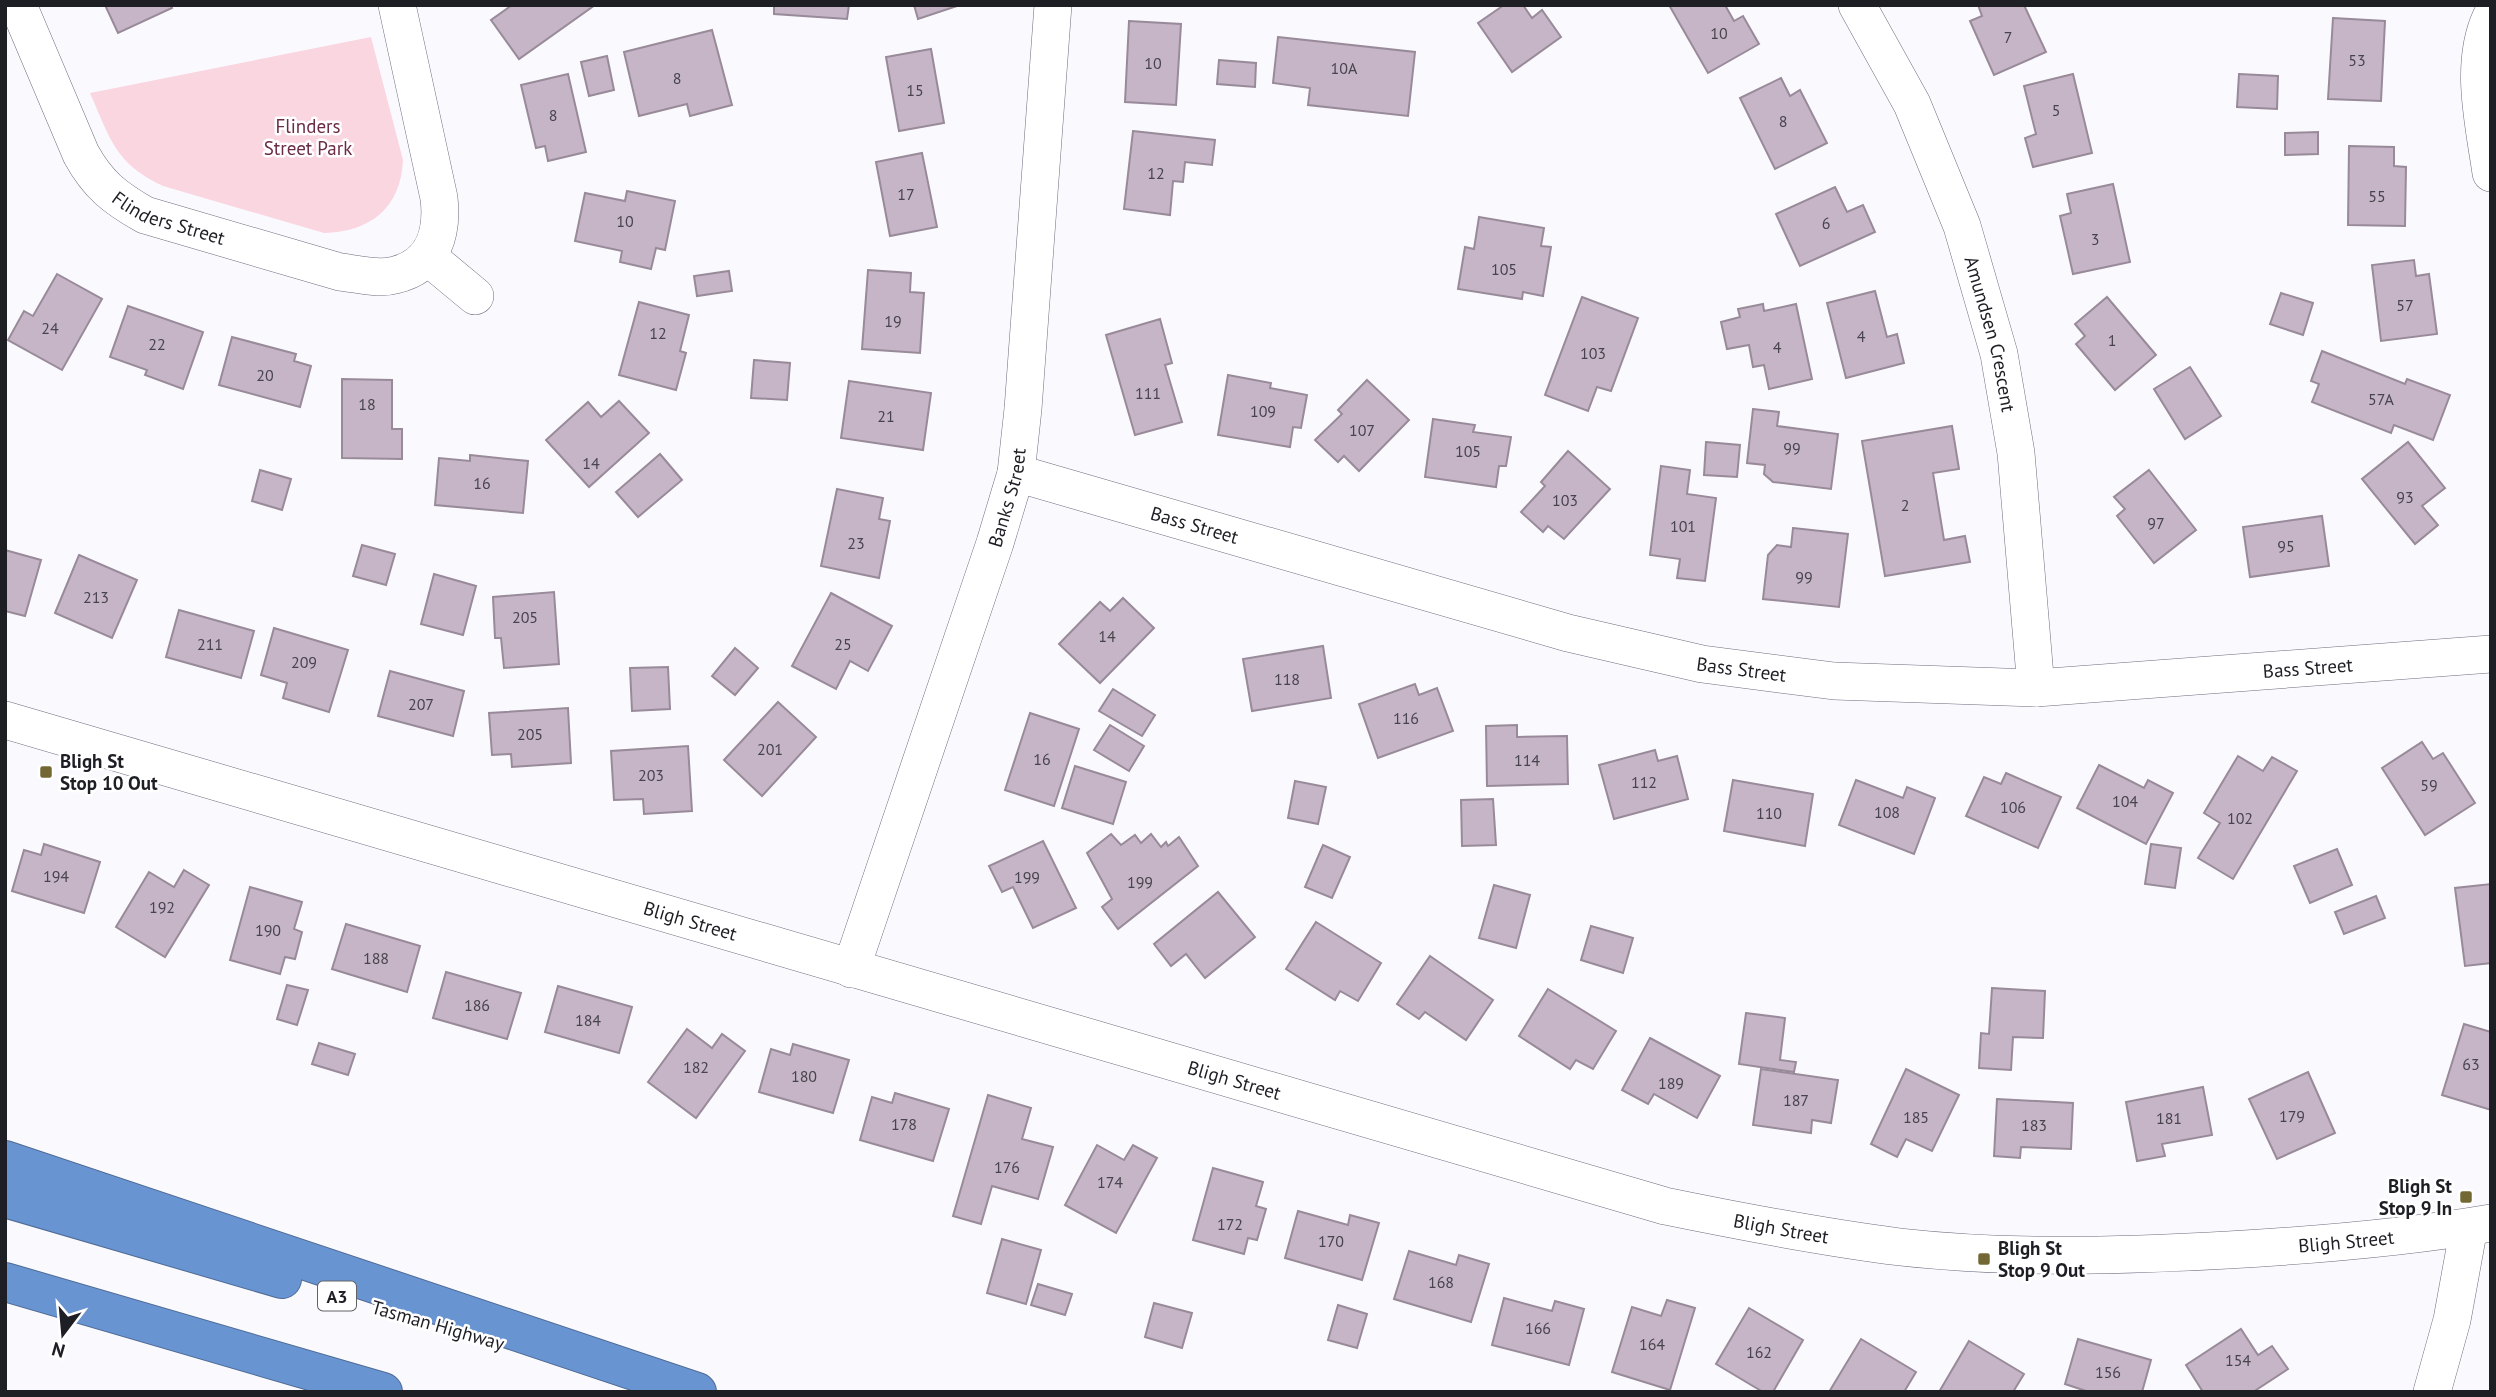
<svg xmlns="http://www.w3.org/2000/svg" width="2496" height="1397" font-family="'PT Sans',sans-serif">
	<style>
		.green { fill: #fad6e1 }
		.building { fill: #c5b5c6; stroke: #998a9a; stroke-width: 2 }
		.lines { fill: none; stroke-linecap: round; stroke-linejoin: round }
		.street-casing { stroke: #6e6c7f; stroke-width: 38 }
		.highway-casing { stroke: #4f6b95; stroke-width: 40 }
		.street { stroke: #fff; stroke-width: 37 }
		.highway { stroke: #6994d2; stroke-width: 38 }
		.poi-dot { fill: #736834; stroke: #fff; stroke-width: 2.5 }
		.labels { text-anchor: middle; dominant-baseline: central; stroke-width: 5; stroke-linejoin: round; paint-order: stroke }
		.number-label { font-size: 16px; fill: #48444d }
		.shield { fill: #fff; stroke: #626266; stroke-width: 2 }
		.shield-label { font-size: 18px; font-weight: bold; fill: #1e1e25 }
		.park-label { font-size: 19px; fill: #6a2c45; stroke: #fff }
		.street-label { font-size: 19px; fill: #1e1e25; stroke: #fff }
		.poi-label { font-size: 19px; font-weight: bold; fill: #1e1e25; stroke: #fff; text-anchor: start }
	</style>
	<rect width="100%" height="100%" fill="#fafafe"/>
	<path class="green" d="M371,37l32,123c-2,48 -33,72 -79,73l-161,-47c-48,-22 -53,-48 -73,-93z"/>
	<g class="building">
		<path d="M105,5h66l1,3 -54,25z"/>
		<path d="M512,5h83l-76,54 -28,-39z"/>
		<path d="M774,5h75l-2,14 -73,-5z"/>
		<path d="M914,5h46l-42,14z"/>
		<path d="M1504,5h19l9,13 10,-8 19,27 -49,35 -34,-49z"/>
		<path d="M1669,5h56l9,16 9,-5 16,28 -51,29z"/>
		<path d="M1978,5h46l22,47 -52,23 -24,-54 12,-5z"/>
		<path d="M2333,18l52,3 -4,80 -53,-2z"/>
		<path d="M1129,21l52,3 -5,81 -51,-3z"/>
		<path d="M712,30l20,75 -42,11 -3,-12 -48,12 -15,-64z"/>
		<path d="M1278,37l137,15 -7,64 -100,-11 2,-17 -37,-5z"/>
		<path d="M931,49l13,74 -45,8 -13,-74z"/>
		<path d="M607,56l7,34 -25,6 -8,-34z"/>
		<path d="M1219,60l37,3 -1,24 -38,-3z"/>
		<path d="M568,74l18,78 -38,9 -3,-15 -9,2 -15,-63z"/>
		<path d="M2073,74l19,79 -59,14 -8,-29 11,-4 -12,-48z"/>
		<path d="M2239,74l39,2 -1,33 -40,-2z"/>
		<path d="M1781,78l9,18 10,-6 27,53 -52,26 -35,-71z"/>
		<path d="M1133,131l82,9 -3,25 -27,-3 -2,20 -10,-1 -3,34 -46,-6z"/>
		<path d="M2318,132v22l-33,1v-22z"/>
		<path d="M2349,146l45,1v19l12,1 -1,59 -57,-1z"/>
		<path d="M922,153l15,74 -47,9 -14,-74z"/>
		<path d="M2113,184l17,78 -57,12 -13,-58 11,-3 -4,-19z"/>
		<path d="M1835,187l12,25 16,-7 12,27 -75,34 -24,-52z"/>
		<path d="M627,191l48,10 -10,49 -9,-2 -5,21 -31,-7 2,-11 -47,-10 10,-48 40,8z"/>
		<path d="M1479,217l65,11 -3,18 10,1 -8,49 -20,-4 -1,7 -64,-10 7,-42 9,2z"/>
		<path d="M2414,260l2,16 13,-2 8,60 -56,7 -9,-76z"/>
		<path d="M868,270l43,3 -1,19 14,1 -4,60 -58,-4z"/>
		<path d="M729,271l3,20 -35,5 -3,-20z"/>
		<path d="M57,274l45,25 -40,71 -54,-30 16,-29 9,5z"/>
		<path d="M1875,291l12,46 10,-3 7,29 -58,15 -19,-75z"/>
		<path d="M2281,293l32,10 -10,32 -33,-11z"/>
		<path d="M1582,297l56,21 -27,73 -14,-4 -9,24 -43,-16z"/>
		<path d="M2107,297l49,58 -41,35 -39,-46 9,-8 -10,-12z"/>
		<path d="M639,302l50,13 -9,36 6,2 -10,37 -57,-15z"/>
		<path d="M1763,304l1,7 32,-7 16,75 -43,10 -5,-24 -11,2 -4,-22 -22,4 -6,-27 19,-5 -2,-8z"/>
		<path d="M128,306l75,26 -20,57 -38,-14 2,-5 -37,-13z"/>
		<path d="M1160,319l12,44 -7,2 17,57 -47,13 -29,-100z"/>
		<path d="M232,337l64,17 -2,7 17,5 -11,41 -81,-22z"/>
		<path d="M2322,351l83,33 2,-5 43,16 -17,45 -39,-15 -3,8 -79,-31 7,-18 -8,-3z"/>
		<path d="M754,360l36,3 -3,37 -36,-2z"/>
		<path d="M2190,367l31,49 -36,23 -31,-50z"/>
		<path d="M1228,375l43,8 -1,5 37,7 -6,33 -8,-1 -3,20 -72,-12z"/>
		<path d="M342,379l50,1v49h10v30l-60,-1z"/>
		<path d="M1367,380l42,40 -50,51 -15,-15 -6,6 -23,-22 27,-26 -4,-4z"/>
		<path d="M849,381l82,12 -8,57 -82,-12z"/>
		<path d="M619,401l30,32 -60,54 -43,-47 42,-38 13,15z"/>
		<path d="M1753,409l26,3 -2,14 61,8 -7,55 -58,-7 -9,-8 1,-9 -18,-2z"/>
		<path d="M1433,419l42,6 -2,7 38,5 -5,29h-7l-3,21 -71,-10z"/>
		<path d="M1952,426l7,43 -26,4 11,67 21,-4 5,26 -85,14 -23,-135z"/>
		<path d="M1706,442l34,3 -3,32 -33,-2z"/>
		<path d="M2408,442l37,46 -23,18 16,19 -23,19 -53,-65z"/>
		<path d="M1568,451l42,38 -46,50 -16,-13 -5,6 -22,-20 24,-26 -4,-4z"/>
		<path d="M660,454l22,26 -44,37 -22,-25z"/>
		<path d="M470,455l58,6 -5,52 -88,-8 4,-47 31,3z"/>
		<path d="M1661,466l29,4 -3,24 29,4 -11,83 -28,-3 3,-19 -30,-4z"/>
		<path d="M260,470l31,9 -9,31 -30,-9z"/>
		<path d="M2149,470l47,60 -42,33 -37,-47 8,-7 -11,-12z"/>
		<path d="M837,489l46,9 -4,21 11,2 -11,57 -58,-12z"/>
		<path d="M2322,516l7,50 -79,11 -7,-50z"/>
		<path d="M1793,528l55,6 -9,73 -76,-8 5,-44 9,-10 14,2z"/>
		<path d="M362,545l33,9 -9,31 -33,-9z"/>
		<path d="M5,550l36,10 -16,56 -20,-5z"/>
		<path d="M79,555l58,25 -25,58 -57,-25z"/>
		<path d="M434,574l42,12 -13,49 -42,-11z"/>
		<path d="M554,592l5,72 -55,4 -3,-30h-6l-2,-41z"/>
		<path d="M831,593l61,33 -24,45 -18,-10 -14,28 -44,-23z"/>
		<path d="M1123,598l31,30 -54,55 -41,-39 41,-42 10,9z"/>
		<path d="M179,610l75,21 -13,47 -75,-21z"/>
		<path d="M274,628l74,22 -19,62 -46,-14 4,-15 -26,-8z"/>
		<path d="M1323,646l8,52 -79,13 -9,-52z"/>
		<path d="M735,648l23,20 -23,27 -23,-19z"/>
		<path d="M668,667l2,42 -38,2 -2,-43z"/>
		<path d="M390,671l74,20 -11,45 -75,-20z"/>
		<path d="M1415,684l4,11 18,-7 16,43 -75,27 -19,-54z"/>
		<path d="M1113,689l42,26 -13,21 -43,-25z"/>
		<path d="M778,702l38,35 -54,59 -38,-36z"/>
		<path d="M568,708l3,55 -59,4 -1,-13 -19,1 -3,-42z"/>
		<path d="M1030,713l49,16 -25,77 -49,-16z"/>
		<path d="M1110,725l34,21 -15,25 -35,-21z"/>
		<path d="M1517,725v12l50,-1 1,48 -81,2 -1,-60z"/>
		<path d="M2422,742l11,17 10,-6 32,50 -50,32 -43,-67z"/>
		<path d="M688,746l4,65 -48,3 -1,-15 -29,1 -3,-49z"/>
		<path d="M1655,750l3,11 19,-5 11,43 -74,20 -15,-54z"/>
		<path d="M2238,756l25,15 9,-14 25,14 -64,108 -35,-21 22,-35 -16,-10z"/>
		<path d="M2099,765l45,23 4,-8 25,13 -27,51 -69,-36z"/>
		<path d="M1075,766l51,16 -13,42 -51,-16z"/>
		<path d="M2006,773l55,24 -23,51 -72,-32 18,-39 17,7z"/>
		<path d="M1733,780l80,14 -8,52 -81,-15z"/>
		<path d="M1856,780l47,18 4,-11 28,11 -21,56 -75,-29z"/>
		<path d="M1295,781l31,6 -8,37 -30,-6z"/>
		<path d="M1493,799l3,46 -34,1 -1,-46z"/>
		<path d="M1111,834l10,11 14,-10 6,8 10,-9 10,13 5,-5 2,4 11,-9 19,29 -80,63 -16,-22 10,-8 -25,-46z"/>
		<path d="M1043,841l33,67 -43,20 -20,-41 -11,5 -13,-26z"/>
		<path d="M44,844l56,18 -16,51 -72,-22 12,-41 17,5z"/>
		<path d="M2151,844l30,4 -6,40 -30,-4z"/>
		<path d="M1323,845l27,12 -18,41 -27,-11z"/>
		<path d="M2337,849l15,36 -42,18 -16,-37z"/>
		<path d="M184,870l25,15 -44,72 -49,-30 33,-55 25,15z"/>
		<path d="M2491,884v79l-26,3 -10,-78z"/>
		<path d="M1494,885l36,10 -14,53 -37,-10z"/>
		<path d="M250,887l52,15 -8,27 8,3 -7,27 -10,-2 -5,17 -50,-14z"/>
		<path d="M1218,892l37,45 -50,41 -19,-24 -15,12 -17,-22z"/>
		<path d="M2376,896l9,22 -41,16 -9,-22z"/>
		<path d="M1316,922l65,41 -23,38 -18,-10 -5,9 -49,-31z"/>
		<path d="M346,924l74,22 -13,46 -75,-23z"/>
		<path d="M1591,926l42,12 -10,35 -42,-13z"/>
		<path d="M1430,956l63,44 -27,40 -41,-28 -6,7 -22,-15z"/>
		<path d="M446,972l75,21 -14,46 -74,-21z"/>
		<path d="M287,985l21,5 -11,35 -20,-6z"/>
		<path d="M558,986l74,21 -13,46 -74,-21z"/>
		<path d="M1992,988l53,3 -2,47 -30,-1 -2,33 -32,-2 2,-35 8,1z"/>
		<path d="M1548,989l68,42 -23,38 -17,-9 -6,9 -51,-33z"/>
		<path d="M1746,1013l39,5 -5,42 16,2 -2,10 -55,-8z"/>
		<path d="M2464,1024l27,8v78l-49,-15z"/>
		<path d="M687,1029l25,19 10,-14 23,17 -49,67 -48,-36z"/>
		<path d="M1650,1038l70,38 -23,42 -43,-24 -6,10 -26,-14z"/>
		<path d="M319,1043l36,11 -7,21 -36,-11z"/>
		<path d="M793,1044l56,16 -16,53 -74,-21 12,-43 19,6z"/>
		<path d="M1761,1069l77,11 -7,43 -19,-3 -1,13 -58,-8z"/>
		<path d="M1906,1069l53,26 -27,56 -26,-12 -9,18 -26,-13z"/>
		<path d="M2308,1072l27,61 -58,26 -28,-60z"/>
		<path d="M2203,1087l9,48 -50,9 3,12 -28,5 -11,-59z"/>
		<path d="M895,1093l54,16 -16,52 -73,-21 12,-43 20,6z"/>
		<path d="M988,1095l43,13 -9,31 31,8 -15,52 -46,-13 -11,38 -28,-8z"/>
		<path d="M1997,1099l76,4 -2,46 -50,-2 -1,11 -26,-2z"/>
		<path d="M1097,1145l27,15 9,-15 24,13 -41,75 -51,-28z"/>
		<path d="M1213,1168l50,14 -7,24 10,3 -9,31 -9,-2 -4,16 -51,-14z"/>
		<path d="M1298,1211l50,14 2,-10 29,8 -17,57 -77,-22z"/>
		<path d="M1002,1239l39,11 -15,54 -39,-11z"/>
		<path d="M1409,1251l47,14 3,-10 30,9 -18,58 -77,-23z"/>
		<path d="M1038,1284l34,10 -7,21 -34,-10z"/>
		<path d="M1504,1298l48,13 3,-10 29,8 -15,56 -77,-20z"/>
		<path d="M1667,1300l28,8 -25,82 -58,-18 20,-65 29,9z"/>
		<path d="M1154,1303l38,10 -10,35 -37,-11z"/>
		<path d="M1338,1305l29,9 -10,34 -29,-8z"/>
		<path d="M1749,1308l54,32 -30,52h-10l-47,-28z"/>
		<path d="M2241,1329l17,26 14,-9 16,23 -35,23h-50l-17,-27z"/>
		<path d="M1861,1339l55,33 -12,20h-75z"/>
		<path d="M2078,1339l73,21 -9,32h-53l-24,-8z"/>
		<path d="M1969,1341l55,33 -11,18h-74z"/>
	</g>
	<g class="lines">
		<g class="street-casing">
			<g id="street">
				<path id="s1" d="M18,5l63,149c17,31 34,44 64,61l195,57c18,2 38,8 55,3 39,-9 48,-42 44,-77l-42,-193"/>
				<path id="s2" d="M1857,5l55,99 50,122 37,128 17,99 20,235"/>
				<path d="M2491,17c-22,47 -7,107 0,156"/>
				<path d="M428,257l47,39"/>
				<path id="s3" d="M1016,473l552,160 134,31 132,17 202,7 455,-34"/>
				<path id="s4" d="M5,720l1660,486c78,16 156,31 235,41 108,12 219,9 328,3 88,-5 176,-12 263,-27"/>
				<path id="s5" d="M851,969l144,-426 21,-70 7,-64 30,-404"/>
				<path d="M2432,1392l20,-72 17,-93"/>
			</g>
		</g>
		<g class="highway-casing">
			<g id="highway">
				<path d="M5,1160l692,232"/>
				<path d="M5,1198l277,81"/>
				<path d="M5,1282l378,110"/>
			</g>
		</g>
		<use href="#street" class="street"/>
		<use href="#highway" class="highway"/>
	</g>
	<g class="poi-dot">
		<rect x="39" y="765" width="14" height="14" rx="3.5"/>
		<rect x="2459" y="1190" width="14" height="14" rx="3.5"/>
		<rect x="1977" y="1252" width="14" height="14" rx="3.5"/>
	</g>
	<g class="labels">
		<g class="number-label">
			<text x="1719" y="33">10</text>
			<text x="2008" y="37">7</text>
			<text x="2357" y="60">53</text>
			<text x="1153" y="63">10</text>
			<text x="1344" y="68">10A</text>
			<text x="677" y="78">8</text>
			<text x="915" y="90">15</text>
			<text x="2056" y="110">5</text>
			<text x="553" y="115">8</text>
			<text x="1783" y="121">8</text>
			<text x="1156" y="173">12</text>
			<text x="906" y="194">17</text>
			<text x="2377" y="196">55</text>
			<text x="625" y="221">10</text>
			<text x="1826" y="223">6</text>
			<text x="2095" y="239">3</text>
			<text x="1504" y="269">105</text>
			<text x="2405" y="305">57</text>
			<text x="893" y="321">19</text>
			<text x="50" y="328">24</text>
			<text x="658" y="333">12</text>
			<text x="1861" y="336">4</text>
			<text x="2112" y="340">1</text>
			<text x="157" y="344">22</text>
			<text x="1777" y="347">4</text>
			<text x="1593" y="353">103</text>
			<text x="265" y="375">20</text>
			<text x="1148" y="393">111</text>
			<text x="2381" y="399">57A</text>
			<text x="367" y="404">18</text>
			<text x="1263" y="411">109</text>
			<text x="886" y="416">21</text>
			<text x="1362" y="430">107</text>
			<text x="1792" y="448">99</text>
			<text x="1468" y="451">105</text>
			<text x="591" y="463">14</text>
			<text x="482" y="483">16</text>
			<text x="2405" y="497">93</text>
			<text x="1565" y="500">103</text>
			<text x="1905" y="505">2</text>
			<text x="2156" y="523">97</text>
			<text x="1683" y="526">101</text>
			<text x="856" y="543">23</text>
			<text x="2286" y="546">95</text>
			<text x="1804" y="577">99</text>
			<text x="96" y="597">213</text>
			<text x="525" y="617">205</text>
			<text x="1107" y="636">14</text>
			<text x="210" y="644">211</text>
			<text x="843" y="644">25</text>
			<text x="304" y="662">209</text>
			<text x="1287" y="679">118</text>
			<text x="421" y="704">207</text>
			<text x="1406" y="718">116</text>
			<text x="530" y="734">205</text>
			<text x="770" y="749">201</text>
			<text x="1042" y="759">16</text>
			<text x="1527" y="760">114</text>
			<text x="651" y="775">203</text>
			<text x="1644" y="782">112</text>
			<text x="2429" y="785">59</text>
			<text x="2125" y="801">104</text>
			<text x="2013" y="807">106</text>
			<text x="1887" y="812">108</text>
			<text x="1769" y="813">110</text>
			<text x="2240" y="818">102</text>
			<text x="56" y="876">194</text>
			<text x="1027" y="877">199</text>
			<text x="1140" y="882">199</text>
			<text x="162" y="907">192</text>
			<text x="268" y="930">190</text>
			<text x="376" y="958">188</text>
			<text x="477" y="1005">186</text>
			<text x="588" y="1020">184</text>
			<text x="2471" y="1064">63</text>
			<text x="696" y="1067">182</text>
			<text x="804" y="1076">180</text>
			<text x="1671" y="1083">189</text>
			<text x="1796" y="1100">187</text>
			<text x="2292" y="1116">179</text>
			<text x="1916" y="1117">185</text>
			<text x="2169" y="1118">181</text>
			<text x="904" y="1124">178</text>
			<text x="2034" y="1125">183</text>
			<text x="1007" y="1167">176</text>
			<text x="1110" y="1182">174</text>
			<text x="1230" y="1224">172</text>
			<text x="1331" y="1241">170</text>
			<text x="1441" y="1282">168</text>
			<text x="1538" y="1328">166</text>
			<text x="1652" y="1344">164</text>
			<text x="1759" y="1352">162</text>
			<text x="2238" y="1360">154</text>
			<text x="2108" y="1372">156</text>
		</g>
		<rect class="shield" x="318" y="1281.5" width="38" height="29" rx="5"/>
		<g class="shield-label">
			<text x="337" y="1296">A3</text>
		</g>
		<g class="park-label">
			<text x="308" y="126">Flinders<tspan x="308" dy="22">Street Park</tspan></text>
		</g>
		<g class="street-label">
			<text stroke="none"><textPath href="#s1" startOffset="275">Flinders Street</textPath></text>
			<text stroke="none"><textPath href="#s2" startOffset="357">Amundsen Crescent</textPath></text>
			<text stroke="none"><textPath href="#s5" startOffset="497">Banks Street</textPath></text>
			<text stroke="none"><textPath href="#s3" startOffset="186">Bass Street</textPath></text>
			<text stroke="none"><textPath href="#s3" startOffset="752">Bass Street</textPath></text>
			<text stroke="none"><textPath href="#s3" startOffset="1320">Bass Street</textPath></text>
			<text stroke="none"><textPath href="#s4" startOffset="714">Bligh Street</textPath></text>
			<text stroke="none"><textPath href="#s4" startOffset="1281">Bligh Street</textPath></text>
			<text stroke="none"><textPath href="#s4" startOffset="1848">Bligh Street</textPath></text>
			<text stroke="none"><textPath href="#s4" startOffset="2415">Bligh Street</textPath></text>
			<text transform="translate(438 1325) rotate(16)">Tasman Highway</text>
		</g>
		<g class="poi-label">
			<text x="60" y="761">Bligh St<tspan x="60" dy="22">Stop 10 Out</tspan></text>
			<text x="2452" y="1186" text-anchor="end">Bligh St<tspan x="2452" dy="22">Stop 9 In</tspan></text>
			<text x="1998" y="1248">Bligh St<tspan x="1998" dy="22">Stop 9 Out</tspan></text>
		</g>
	</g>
	<rect width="2496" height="1397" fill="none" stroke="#1e1e25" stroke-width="14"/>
	<g transform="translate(63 1334) rotate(196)" stroke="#ffffff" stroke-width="5" paint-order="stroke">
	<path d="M0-5L12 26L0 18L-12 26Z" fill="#1e1e25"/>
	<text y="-10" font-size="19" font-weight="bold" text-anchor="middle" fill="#1e1e25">N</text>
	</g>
</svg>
